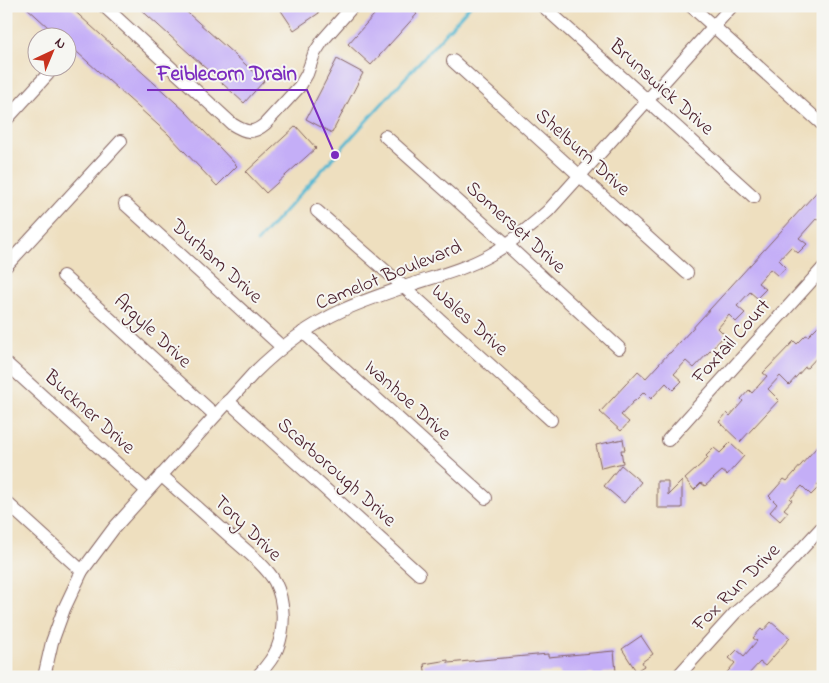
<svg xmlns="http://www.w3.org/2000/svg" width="829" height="683" font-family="'Indie Flower',sans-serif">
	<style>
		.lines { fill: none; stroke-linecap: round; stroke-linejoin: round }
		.stream { stroke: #52b7d1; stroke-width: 3 }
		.building { fill: #c4aef7 }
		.street-casing { stroke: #83625f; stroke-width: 14 }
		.street { stroke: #fff; stroke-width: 12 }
		.labels { text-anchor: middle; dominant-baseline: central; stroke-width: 4; stroke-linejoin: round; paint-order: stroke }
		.street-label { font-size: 20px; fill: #4a1f2b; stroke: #f6f6f2 }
		.leader { fill: none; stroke: #7b2cbf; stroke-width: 2 }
		.callout-dot { fill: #7b2cbf; stroke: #f6f6f2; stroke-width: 2 }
		.callout-label { font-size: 21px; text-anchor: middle; font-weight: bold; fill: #7b2cbf; stroke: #f6f6f2; stroke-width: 4; stroke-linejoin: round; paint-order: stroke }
	</style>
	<rect width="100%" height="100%" fill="#f6f6f2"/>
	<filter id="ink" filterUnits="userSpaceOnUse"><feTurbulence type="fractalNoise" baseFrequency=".02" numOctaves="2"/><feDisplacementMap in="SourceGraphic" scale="10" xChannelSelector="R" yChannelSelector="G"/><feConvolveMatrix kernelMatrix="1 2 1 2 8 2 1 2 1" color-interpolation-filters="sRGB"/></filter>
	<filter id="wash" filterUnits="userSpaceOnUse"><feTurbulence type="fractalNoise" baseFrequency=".0096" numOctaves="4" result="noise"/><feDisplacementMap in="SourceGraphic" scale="20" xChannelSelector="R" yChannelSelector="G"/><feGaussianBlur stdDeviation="1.12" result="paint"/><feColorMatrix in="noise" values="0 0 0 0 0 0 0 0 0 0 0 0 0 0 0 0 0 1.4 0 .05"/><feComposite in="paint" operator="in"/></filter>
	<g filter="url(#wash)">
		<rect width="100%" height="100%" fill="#eedfbf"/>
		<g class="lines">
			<path class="stream" d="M257,242l213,-236"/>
		</g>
		<g id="blocks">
			<g class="building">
				<path d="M25,6h44l117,106 51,54 -20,20 -49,-52 -100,-90v-6h-8z"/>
				<path d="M137,6h43l84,75 -20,22z"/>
				<path d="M278,6h36l5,7 -25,17z"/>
				<path d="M382,6h26l9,8 -46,51 -23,-21z"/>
				<path d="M337,59l26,14 -31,60 -26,-14z"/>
				<path d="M296,126l20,22 -50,45 -20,-21z"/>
				<path d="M823,185v30l-5,5 -2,-1 -17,19 8,6 -9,9 -7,-6 -12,13 7,7 -8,9 -8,-7 -12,14 8,6 -9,9 -7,-6 -13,14 8,7 -9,9 -7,-7 -11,13 7,7 -31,33 -8,-7 -12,13 8,7 -9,9 -7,-7 -15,16 -7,-7 -9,9h-1l-13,14 8,7 -8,9 -21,-19 38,-41 8,7 23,-25h1z"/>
				<path d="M823,321v30l-16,17 -2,-1 -16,18 -9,-9 -12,13 11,11 -39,42 -21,-20 8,-9 3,3 13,-15 -2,-2 8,-9 3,3 15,-17 -4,-3 31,-32 3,3 9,-9 2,1z"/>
				<path d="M623,439l2,11h-4l2,13 -22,5 -5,-23z"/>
				<path d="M823,440v38l-6,7 2,2 -8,8 -9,-9 -12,13 2,1 -8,9 4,3 -8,9 -10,-9 7,-8 -8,-8 15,-17 3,2z"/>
				<path d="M730,443l14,13 -17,19 -5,-4 -17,15 -4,-3 -7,7 -9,-11 23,-21 -2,-2 8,-8 6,5z"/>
				<path d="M621,465l20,17 -17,21 -20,-17z"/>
				<path d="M657,481h11v14l14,-14v27h-25z"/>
				<path d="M771,622l19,16 -25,28 -5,-4 -14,15h-23l12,-14 -6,-5 8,-8 7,6 13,-15 -4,-3 8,-9 2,2z"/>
				<path d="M641,636l12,18 -11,8 2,4 -8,5 -14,-22z"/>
				<path d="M614,651l2,21 -13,1v4h-10v-4l-23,3v1h-10v-5l-21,1v4h-113l-2,-13 24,-4v3l100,-9v3z"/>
			</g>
		</g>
	</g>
	<g filter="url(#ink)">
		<use href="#blocks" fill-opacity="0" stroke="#83625f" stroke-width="1"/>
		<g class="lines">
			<g class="street-casing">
				<g id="street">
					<path d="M104,6l128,118c13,8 20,11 33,0l35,-38 7,-12 7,-20 9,-14 30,-34"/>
					<path d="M543,6l211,191"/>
					<path d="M691,6l132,119"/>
					<path d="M453,61l234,212"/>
					<path d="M6,120l42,-46"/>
					<path d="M385,136l121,108 113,104"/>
					<path d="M125,204l157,143"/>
					<path d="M317,211l87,76 147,133"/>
					<path d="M6,266l115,-125"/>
					<path d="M63,276l152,139"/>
					<path d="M303,332l183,166"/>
					<path d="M6,363l141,128"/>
					<path d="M228,401l191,173"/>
					<path d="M668,440l155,-172"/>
					<path d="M161,475c21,19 42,37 63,56 15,14 42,34 51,51 10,20 10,47 2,67 -4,10 -13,20 -20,28"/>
					<path d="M6,502l76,69"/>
					<path d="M44,677l8,-35 12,-33 18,-38 32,-43 139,-154c26,-26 57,-49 90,-64 20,-9 41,-16 61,-23 29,-10 59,-17 86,-32 21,-12 40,-28 58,-44l184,-205"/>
					<path d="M677,677l58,-64 39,-34 49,-53"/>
				</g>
			</g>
			<use href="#street" class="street"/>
		</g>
	</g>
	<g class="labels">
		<g class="street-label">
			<text transform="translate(661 88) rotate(42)">Brunswick Drive</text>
			<text transform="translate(582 153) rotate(42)">Shelburn Drive</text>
			<text transform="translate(515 228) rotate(42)">Somerset Drive</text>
			<text transform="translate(216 262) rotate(42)">Durham Drive</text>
			<text transform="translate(389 276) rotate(-22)">Camelot Boulevard</text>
			<text transform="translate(469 321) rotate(42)">Wales Drive</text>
			<text transform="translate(152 332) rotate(43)">Argyle Drive</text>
			<text transform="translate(732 342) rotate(-48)">Foxtail Court</text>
			<text transform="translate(407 401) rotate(42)">Ivanhoe Drive</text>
			<text transform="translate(89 413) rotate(42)">Buckner Drive</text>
			<text transform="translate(336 473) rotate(42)">Scarborough Drive</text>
			<text transform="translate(247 529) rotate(44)">Tory Drive</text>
			<text transform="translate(737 588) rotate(-45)">Fox Run Drive</text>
		</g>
	</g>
	<path class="leader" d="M335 155L307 90H147"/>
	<circle class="callout-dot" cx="335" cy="155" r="5"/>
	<g class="callout-label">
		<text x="227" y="80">Feiblecorn Drain</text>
	</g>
	<rect width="829" height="683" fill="none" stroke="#f6f6f2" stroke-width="25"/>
	<g transform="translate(52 52) rotate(44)"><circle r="24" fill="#f6f6f2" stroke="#b1a0a2"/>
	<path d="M0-4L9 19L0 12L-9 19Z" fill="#c8321e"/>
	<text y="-8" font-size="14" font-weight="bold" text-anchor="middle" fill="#4a1f2b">N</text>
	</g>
</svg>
